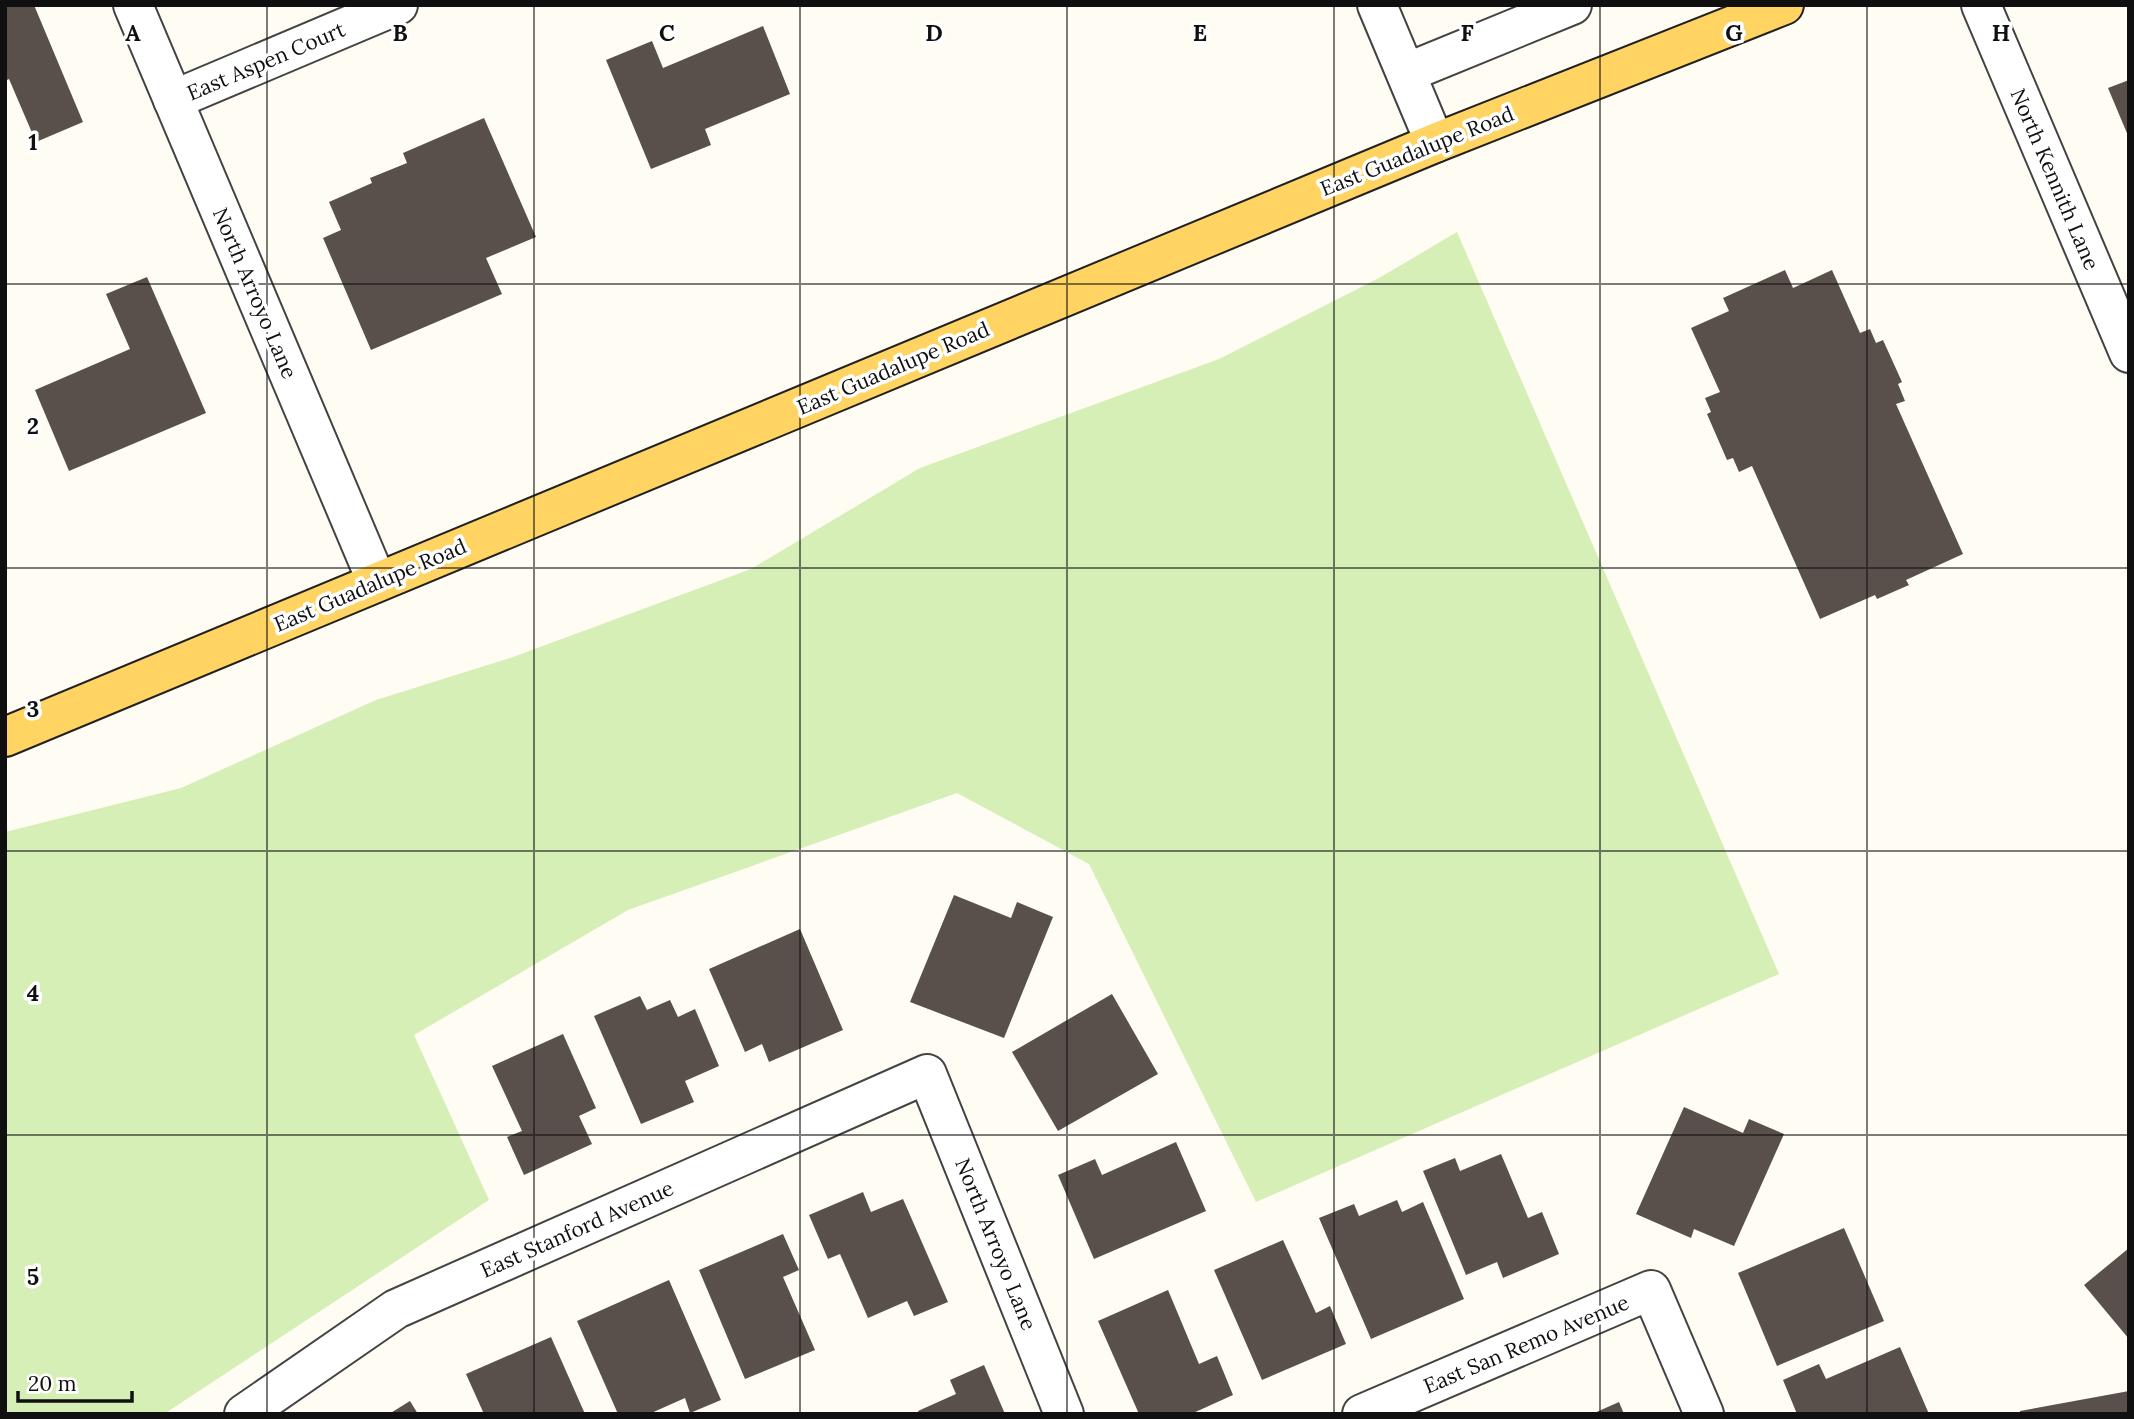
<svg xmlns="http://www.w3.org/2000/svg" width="2134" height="1419" font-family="Lora,serif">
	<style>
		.park { fill: #d6efb7 }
		.building { fill: #5a504b }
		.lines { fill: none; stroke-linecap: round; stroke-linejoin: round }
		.minor-casing { stroke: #434343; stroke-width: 42 }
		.major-casing { stroke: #212121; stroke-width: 42 }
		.minor { stroke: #fff; stroke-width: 38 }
		.major { stroke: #ffd463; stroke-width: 38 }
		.grid { fill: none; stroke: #101010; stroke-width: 2; stroke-opacity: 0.55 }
		.labels { text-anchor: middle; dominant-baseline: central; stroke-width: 7; stroke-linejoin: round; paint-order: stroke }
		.street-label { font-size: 21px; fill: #101010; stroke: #fff }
		.grid-label { font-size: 23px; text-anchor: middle; font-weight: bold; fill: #101010; stroke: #fff; stroke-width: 7; stroke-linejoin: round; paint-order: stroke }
	</style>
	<rect width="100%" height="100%" fill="#fffcf3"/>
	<path class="park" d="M1457,232l322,742 -523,228 -167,-338 -132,-71 -329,117 -214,125 75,165 -325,214h-159v-582l176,-44 195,-88 137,-43 238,-88 169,-101 299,-109 160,-81z"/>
	<g class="building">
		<path d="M5,5h29l49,117 -47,20 -27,-63 -4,2z"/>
		<path d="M763,26l27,68 -85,35 6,16 -60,24 -45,-109 46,-19 11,27z"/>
		<path d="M2129,80v58l-21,-50z"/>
		<path d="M484,118l52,119 -50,21 16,36 -131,56 -48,-112 18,-8 -12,-28 43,-19 -2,-5 37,-15 -4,-10z"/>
		<path d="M1785,270l8,18 39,-18 28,63 10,-4 6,14 7,-3 19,42 -4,2 7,17 -9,3 67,150 -57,26 3,5 -32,14 -2,-4 -55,24 -68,-153 -13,6 -6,-14 -6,2 -20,-46 4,-2 -6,-14 15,-6 -29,-64 38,-17 -6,-13z"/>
		<path d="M147,277l59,136 -137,58 -34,-81 95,-41 -24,-55z"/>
		<path d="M954,895l57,23 6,-16 36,15 -49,121 -94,-36z"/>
		<path d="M800,929l43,101 -74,32 -7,-18 -17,8 -36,-83z"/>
		<path d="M1112,994l46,80 -100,57 -46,-79z"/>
		<path d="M640,996l7,14 23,-10 8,17 17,-8 24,57 -34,15 9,21 -53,22 -47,-108z"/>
		<path d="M563,1034l33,74 -17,8 13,28 -68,31 -17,-38 15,-6 -30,-65z"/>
		<path d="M1684,1107l59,26 6,-14 35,15 -50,112 -40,-17 -3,9 -55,-24z"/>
		<path d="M1176,1142l30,69 -112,48 -36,-84 37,-16 7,16z"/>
		<path d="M1501,1154l27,64 14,-6 17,42 -56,24 -6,-16 -31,13 -43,-104 32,-13 5,13z"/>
		<path d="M863,1192l8,20 32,-13 45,103 -34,14 -7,-15 -39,17 -28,-64 -12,5 -19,-44z"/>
		<path d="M1397,1200l5,12 21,-10 41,97 -93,40 -52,-121 35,-14 5,12z"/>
		<path d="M1844,1228l40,93 -107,45 -39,-93z"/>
		<path d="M783,1234l16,36 -16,7 32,73 -70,29 -46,-109z"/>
		<path d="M1283,1240l33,73 14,-7 16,38 -84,36 -48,-110z"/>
		<path d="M2129,1248v91l-45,-54z"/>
		<path d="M669,1280l52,120 -31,13 -5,-15 -36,16h-31l-41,-93z"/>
		<path d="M1168,1290l31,74 18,-8 16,39 -42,19h-52l-41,-93z"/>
		<path d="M551,1337l34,77h-101l-18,-40z"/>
		<path d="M1900,1347l29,67h-132l-14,-34 36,-16 7,15z"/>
		<path d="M984,1365l21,49h-86l-1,-3 38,-17 -6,-14z"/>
		<path d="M2129,1391v23h-109v-3z"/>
		<path d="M410,1401l8,13h-29z"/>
		<path d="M1619,1402l5,12h-32z"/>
	</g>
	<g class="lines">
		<g class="minor-casing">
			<g id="minor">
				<path d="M133,5l244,577"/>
				<path d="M1377,5l58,138"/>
				<path d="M1981,5l148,348"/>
				<path d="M1406,73l166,-68"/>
				<path d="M173,100l225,-95"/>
				<path d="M244,1414l152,-105 531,-235 137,340"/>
				<path d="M1362,1414l289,-124 53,124"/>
			</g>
		</g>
		<g class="major-casing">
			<path id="major" d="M5,737l1430,-594 349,-138"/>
		</g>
		<use href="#minor" class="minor"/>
		<use href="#major" class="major"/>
	</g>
	<path class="grid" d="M267,5v1409M534,5v1409M800,5v1409M1067,5v1409M1334,5v1409M1600,5v1409M1867,5v1409M5,284h2124M5,568h2124M5,851h2124M5,1135h2124"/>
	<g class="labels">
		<g class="street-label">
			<text transform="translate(266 61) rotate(-23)">East Aspen Court</text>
			<text transform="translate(1417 151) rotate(-22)">East Guadalupe Road</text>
			<text transform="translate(2055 179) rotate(67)">North Kennith Lane</text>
			<text transform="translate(255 293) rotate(67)">North Arroyo Lane</text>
			<text transform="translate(893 368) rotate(-23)">East Guadalupe Road</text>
			<text transform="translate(370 585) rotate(-23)">East Guadalupe Road</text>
			<text transform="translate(577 1229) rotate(-24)">East Stanford Avenue</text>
			<text transform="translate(996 1244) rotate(68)">North Arroyo Lane</text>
			<text transform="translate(1526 1344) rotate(-23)">East San Remo Avenue</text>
		</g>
	</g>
	<g class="grid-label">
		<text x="133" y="41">A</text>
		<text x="400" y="41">B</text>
		<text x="667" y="41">C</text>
		<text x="934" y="41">D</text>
		<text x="1200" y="41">E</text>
		<text x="1467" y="41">F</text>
		<text x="1734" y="41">G</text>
		<text x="2001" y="41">H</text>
		<text x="33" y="150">1</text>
		<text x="33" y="434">2</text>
		<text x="33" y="717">3</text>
		<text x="33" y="1001">4</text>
		<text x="33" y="1285">5</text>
	</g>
	<rect width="2134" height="1419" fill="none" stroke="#101010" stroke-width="14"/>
	<path d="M18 1391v10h114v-10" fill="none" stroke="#101010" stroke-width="3.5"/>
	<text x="28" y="1391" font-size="21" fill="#101010" stroke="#ffffff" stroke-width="5" paint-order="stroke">20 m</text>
</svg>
